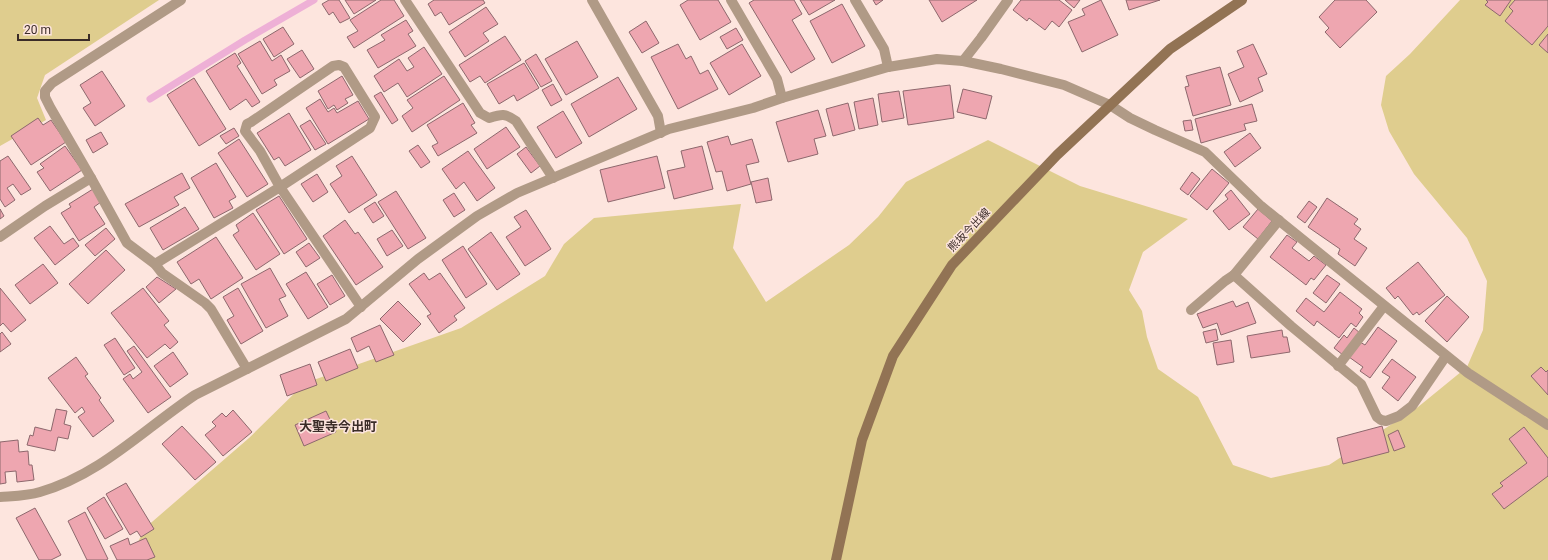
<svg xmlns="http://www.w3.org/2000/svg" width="1548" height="560" font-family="Roboto,'Noto Sans JP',sans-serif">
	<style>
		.green { fill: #dfcd8e }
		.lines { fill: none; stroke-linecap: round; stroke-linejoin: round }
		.stream { stroke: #eeb0d6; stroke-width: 7 }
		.building { fill: #eea6b0; stroke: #8d686d }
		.lane { stroke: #b09a86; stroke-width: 10 }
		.street { stroke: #b09a86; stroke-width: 10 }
		.secondary { stroke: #927354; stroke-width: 10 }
		.labels { text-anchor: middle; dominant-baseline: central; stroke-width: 3; stroke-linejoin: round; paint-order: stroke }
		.street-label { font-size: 11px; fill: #3b2c28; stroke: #fde5de }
		.quarter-label { font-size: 13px; font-weight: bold; fill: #3b2c28; stroke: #fde5de }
	</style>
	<rect width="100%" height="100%" fill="#fde5de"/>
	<g class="green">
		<path d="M0,0h159l-114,75 -8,23 9,22 -46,26z"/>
		<path d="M1460,0h88v560h-1419l16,-32 104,-90 56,-55 156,-55 84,-52 19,-32 30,-26 147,-14 -8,44 33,54 83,-57 29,-28 28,-35 82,-42 92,46 108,33 -45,33 -14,38 13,21 5,26 11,32 40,28 35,68 38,13 58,-13 89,-58 49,-40 16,-37 4,-49 -20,-43 -53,-64 -25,-43 -8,-26 5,-29 24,-22z"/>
	</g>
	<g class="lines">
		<path class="stream" d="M150,99l95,-59 69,-40"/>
	</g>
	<g class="building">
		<path d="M329,0h10l11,18 -10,5 -7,-11 -4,3 -7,-11z"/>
		<path d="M345,0h31l-22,14z"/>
		<path d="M381,0h13l10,16 -50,32 -7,-11 11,-6 -8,-11z"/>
		<path d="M434,0h49l2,3 -36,22 -8,-13 -6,4 -7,-12z"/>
		<path d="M688,0h30l13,22 -31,18 -20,-35z"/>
		<path d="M754,0h40l8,14 -10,6 23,39 -24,14 -42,-70z"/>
		<path d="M800,0h35l-26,15z"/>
		<path d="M873,0h10l-7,5z"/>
		<path d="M929,0h48l-35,22z"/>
		<path d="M1021,0h38l13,10 -13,17 -7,-6 -7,9 -16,-12 -2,3 -14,-11z"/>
		<path d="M1065,0h15l-6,8z"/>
		<path d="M1101,0l17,35 -36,17 -14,-30 17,-7 -3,-6z"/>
		<path d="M1126,0h34l-31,10z"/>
		<path d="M1335,0h31l11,12 -37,36 -15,-16 4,-4 -10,-11z"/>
		<path d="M1486,0h25l-11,16 -15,-11 3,-3z"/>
		<path d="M1515,0h33v26l-16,19 -27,-24 8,-10 -4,-4z"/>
		<path d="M842,4l23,42 -33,17 -22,-42z"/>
		<path d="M486,7l12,17 -15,9 6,8 -24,16 -16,-25z"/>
		<path d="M406,20l7,11 -5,3 8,12 -38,22 -11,-18 18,-10 -4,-5z"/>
		<path d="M646,21l13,22 -17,10 -13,-21z"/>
		<path d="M283,27l11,17 -20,13 -11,-18z"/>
		<path d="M736,28l7,12 -16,9 -7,-12z"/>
		<path d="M1548,34v19l-9,-8z"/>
		<path d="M505,36l16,24 -36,23 -5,-7 -10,6 -11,-17z"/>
		<path d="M260,41l12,20 9,-6 9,16 -16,9 3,5 -15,9 -24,-40z"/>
		<path d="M577,41l21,36 -32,18 -21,-36z"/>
		<path d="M678,44l8,15 5,-3 9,18 8,-4 10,19 -40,20 -27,-52z"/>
		<path d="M742,44l19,32 -32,19 -19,-32z"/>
		<path d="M1253,44l14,30 -9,4 5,13 -23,11 -12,-28 16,-7 -7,-16z"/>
		<path d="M424,47l18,27 -35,23 -9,-14 -14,9 -10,-16 25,-17 8,12 7,-4 -6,-9z"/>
		<path d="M302,50l12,19 -14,9 -13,-19z"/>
		<path d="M235,53l6,10 -4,3 23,36 -8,5 -6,-8 -16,11 -24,-39z"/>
		<path d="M536,54l16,27 -11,6 -16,-26z"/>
		<path d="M524,63l15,25 -22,13 -3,-6 -15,9 -12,-20z"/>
		<path d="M1220,67l11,38 -38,11 -8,-29 4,-1 -3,-10z"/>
		<path d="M102,71l23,35 -30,20 -12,-18 8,-5 -11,-18z"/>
		<path d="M342,76l11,19 -8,4 3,4 -11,7 -3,-5 -6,4 -10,-18z"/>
		<path d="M444,76l16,24 -48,32 -10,-16 11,-8 -6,-8z"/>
		<path d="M618,77l19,32 -48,28 -18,-33z"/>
		<path d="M194,78l32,51 -27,17 -32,-51z"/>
		<path d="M553,84l9,16 -11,6 -9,-16z"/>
		<path d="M950,85l4,33 -46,7 -5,-34z"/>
		<path d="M963,89l29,7 -6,23 -29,-7z"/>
		<path d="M899,91l5,27 -22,4 -4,-28z"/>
		<path d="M381,92l17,28 -6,4 -18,-28z"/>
		<path d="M873,98l5,27 -19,4 -5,-27z"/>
		<path d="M320,99l8,13 6,-4 3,5 21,-12 11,18 -41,25 -22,-36z"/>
		<path d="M463,103l12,20 -4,2 6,8 -39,23 -6,-10 6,-3 -11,-18z"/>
		<path d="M848,103l7,27 -22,6 -7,-27z"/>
		<path d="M1252,104l5,17 -13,3 2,6 -45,13 -6,-24z"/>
		<path d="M818,110l8,26 -12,3 4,15 -30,8 -12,-40z"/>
		<path d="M563,111l19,32 -26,15 -19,-31z"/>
		<path d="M289,113l22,37 -26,16 -6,-9 -5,3 -17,-27z"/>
		<path d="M38,118l5,7 8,-5 15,22 -35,23 -20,-29z"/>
		<path d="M310,120l16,24 -11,6 -15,-24z"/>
		<path d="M1191,120l2,10 -8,1 -2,-10z"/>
		<path d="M506,127l14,20 -33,22 -13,-20z"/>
		<path d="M234,128l5,8 -13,8 -6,-8z"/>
		<path d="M101,132l7,12 -15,9 -7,-13z"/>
		<path d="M1250,133l11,15 -26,19 -11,-15z"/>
		<path d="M728,136l3,9 21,-6 7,23 -13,3 5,19 -24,7 -5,-20 -6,1 -9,-30z"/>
		<path d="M239,139l29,45 -21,13 -29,-44z"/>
		<path d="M418,145l12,17 -9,6 -12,-17z"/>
		<path d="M65,146l17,24 -32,21 -13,-19 7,-4 -4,-4z"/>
		<path d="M702,146l11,43 -39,10 -7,-28 18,-4 -4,-16z"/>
		<path d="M526,147l14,19 -9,7 -14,-19z"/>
		<path d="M468,151l27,37 -18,13 -13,-19 -8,7 -14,-20z"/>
		<path d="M8,156l23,33 -10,6 -8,-11 -6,4 8,12 -10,7 -5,-8v-38z"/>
		<path d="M352,156l25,39 -28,18 -19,-29 12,-8 -6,-10z"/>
		<path d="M657,156l8,32 -57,14 -8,-32z"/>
		<path d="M216,163l20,34 -7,4 4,7 -19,10 -23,-40z"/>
		<path d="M1212,169l17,14 -22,27 -17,-14z"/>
		<path d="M1192,172l8,7 -12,16 -8,-6z"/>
		<path d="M182,173l8,15 -16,9 5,8 -40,22 -14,-23z"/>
		<path d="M317,174l11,18 -15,10 -12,-18z"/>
		<path d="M768,178l4,22 -16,3 -5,-21z"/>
		<path d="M93,189l8,13 -7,5 11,17 -26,17 -18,-28 10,-6 -2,-3z"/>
		<path d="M1231,190l19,24 -21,16 -16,-19 15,-12 -3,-4z"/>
		<path d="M396,191l30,47 -18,11 -30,-47z"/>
		<path d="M454,193l11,17 -11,7 -11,-17z"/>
		<path d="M279,196l28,43 -23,15 -28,-44z"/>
		<path d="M1327,198l31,21 -4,5 7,5 -7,10 13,9 -12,18 -17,-12 2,-5 -32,-22z"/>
		<path d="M1309,201l8,6 -12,16 -8,-6z"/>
		<path d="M375,202l9,14 -11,7 -9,-14z"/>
		<path d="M185,207l14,22 -36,21 -13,-22z"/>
		<path d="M0,209l4,7 -4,3z"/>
		<path d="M1258,209l14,12 -14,18 -15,-12z"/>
		<path d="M526,210l25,39 -26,17 -19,-29 15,-10 -7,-10z"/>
		<path d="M253,213l27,41 -24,16 -23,-35 6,-4 -3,-6z"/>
		<path d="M345,220l10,14 3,-2 25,35 -27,18 -33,-49z"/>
		<path d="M50,226l14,18 9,-6 6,8 -24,19 -21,-27z"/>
		<path d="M106,228l9,11 -20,17 -10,-11z"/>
		<path d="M392,230l11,16 -16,10 -10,-17z"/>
		<path d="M491,232l29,42 -23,16 -29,-41z"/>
		<path d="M1287,235l10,7 -5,6 17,13 5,-5 12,9 -12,15 -3,-2 -5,7 -36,-28z"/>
		<path d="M216,237l27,41 -32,21 -12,-20 -8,5 -14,-22z"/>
		<path d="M309,243l11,15 -14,9 -10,-15z"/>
		<path d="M463,246l24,38 -21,14 -24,-38z"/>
		<path d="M106,250l19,20 -37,34 -19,-20z"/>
		<path d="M1418,262l27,33 -26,20 -2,-3 -4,3 -15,-19 -3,3 -9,-11z"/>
		<path d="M43,264l15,19 -28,21 -15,-19z"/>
		<path d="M270,268l16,28 -7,3 9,17 -22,12 -25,-44z"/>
		<path d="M306,272l22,35 -20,12 -22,-35z"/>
		<path d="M424,273l5,7 11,-7 25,35 -11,8 3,4 -18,13 -12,-17 4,-2 -22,-30z"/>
		<path d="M332,275l13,21 -15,9 -13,-21z"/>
		<path d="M1327,275l13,9 -14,19 -13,-10z"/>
		<path d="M157,277l19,12 -17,14 -13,-16z"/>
		<path d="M0,288l26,32 -15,12 -8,-9 -3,3z"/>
		<path d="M143,288l26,33 -5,4 14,17 -8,7 -5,-5 -18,14 -36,-45z"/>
		<path d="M238,288l25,43 -22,13 -14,-24 7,-4 -11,-19z"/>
		<path d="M1340,292l22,17 -3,4 4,4 -7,10 -5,-4 -12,15 -22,-17 -3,5 -18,-15 10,-13 18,14z"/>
		<path d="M1447,296l22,21 -22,25 -22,-21z"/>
		<path d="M398,301l23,23 -18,18 -23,-23z"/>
		<path d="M1233,301l3,6 12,-5 8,21 -35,12 -4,-12 -14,5 -6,-14z"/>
		<path d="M380,325l14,30 -18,7 -7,-16 -12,6 -6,-14z"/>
		<path d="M1378,327l19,14 -27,37 -10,-7 3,-4 -14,-10 11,-15 5,3z"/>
		<path d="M1354,328l6,5 -17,22 -9,-7 10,-13 3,3z"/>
		<path d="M1216,329l2,11 -12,3 -3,-11z"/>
		<path d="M1282,330l1,7h4l3,15 -39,6 -4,-22z"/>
		<path d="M2,332l9,12 -11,8v-18z"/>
		<path d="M115,338l20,30 -11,7 -20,-30z"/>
		<path d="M1231,340l3,22 -17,3 -4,-22z"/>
		<path d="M134,346l37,51 -23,16 -25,-34 7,-5 3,5 9,-7 -15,-21z"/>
		<path d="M350,349l8,19 -32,13 -8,-19z"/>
		<path d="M173,352l15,22 -18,13 -16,-21z"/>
		<path d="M76,357l12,17 -3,2 16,22 -2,2 15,21 -21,16 -15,-20 7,-5 -3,-5 -7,6 -27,-35z"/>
		<path d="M1392,359l24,18 -18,24 -16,-13 8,-11 -8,-5z"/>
		<path d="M310,364l7,21 -30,11 -7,-21z"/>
		<path d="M1541,367l5,5 2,-2v25l-17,-19z"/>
		<path d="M56,409l11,2 -3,13 7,2 -3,13 -10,-2 -3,14 -28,-6 3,-10 3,1 2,-9 16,4z"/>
		<path d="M233,410l19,22 -29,24 -18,-21 11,-9 -4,-4 10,-9 4,4z"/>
		<path d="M326,411l10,21 -32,14 -9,-21z"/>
		<path d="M182,426l34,36 -21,18 -33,-36z"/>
		<path d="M1382,426l7,26 -46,12 -6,-26z"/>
		<path d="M1524,427l24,31v18l-44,33 -12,-15 11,-8 -3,-3 27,-20 -18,-24z"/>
		<path d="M1398,430l7,17 -11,4 -6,-16z"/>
		<path d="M18,440l1,12 9,-1 1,14h3l2,15 -17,2 -1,-11 -11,1 1,11 -6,1v-42z"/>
		<path d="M126,483l28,46 -13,8 -4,-6 -7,4 -24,-41z"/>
		<path d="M104,497l19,32 -18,10 -18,-31z"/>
		<path d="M35,508l26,47 -10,5h-12l-23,-42z"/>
		<path d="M85,512l23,47 -2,1h-19l-19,-39z"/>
		<path d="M128,538l2,7 16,-7 9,19 -8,3h-30l-7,-14z"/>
	</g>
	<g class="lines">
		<g class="lane">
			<path d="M1191,310l34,-29 9,-6"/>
			<path d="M1338,366l46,-60"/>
		</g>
		<g class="street">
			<path d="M405,0l75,113 9,5c13,-4 16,-5 27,3l37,57"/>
			<path d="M592,0l66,116 3,17"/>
			<path d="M731,0l46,79 5,19"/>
			<path d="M855,0l29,49 4,18"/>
			<path d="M963,61l18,-23 27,-38"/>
			<path d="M91,178l36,65 28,21 7,9 43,30 6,6 36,60"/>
			<path d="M1279,220l-45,55 57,51 70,58 16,33 4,3 5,1 13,-5 13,-10 34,-50"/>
			<path d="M0,237l45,-31 46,-28 -41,-71 -5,-10v-6l7,-8 129,-83"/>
			<path d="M155,264l125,-77 90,-59 5,-11 -31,-50 -5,-2 -6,1 -82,56 -4,2 -2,7 15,20 20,36 81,120"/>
			<path d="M0,497c13,-1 27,-1 40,-5 60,-17 104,-63 155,-97l151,-76 72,-60 59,-43 40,-23 152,-64 84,-21 29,-10 106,-31 49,-8 26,2 38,8 63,16 46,20 20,13 25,12 50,22 56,54 207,167 80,52"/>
		</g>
		<path class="secondary" d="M836,560l26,-120 31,-84 59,-91 105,-110 113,-106 72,-49"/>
	</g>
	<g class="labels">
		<g class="street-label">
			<text transform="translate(969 230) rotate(-46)">熊坂今出線</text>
		</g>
		<g class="quarter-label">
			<text x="338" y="426">大聖寺今出町</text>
		</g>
	</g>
	<path d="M18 34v6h71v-6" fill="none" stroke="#3b2c28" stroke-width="2"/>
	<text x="24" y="34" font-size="12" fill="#3b2c28" stroke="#fde5de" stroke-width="3" paint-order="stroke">20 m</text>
</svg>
